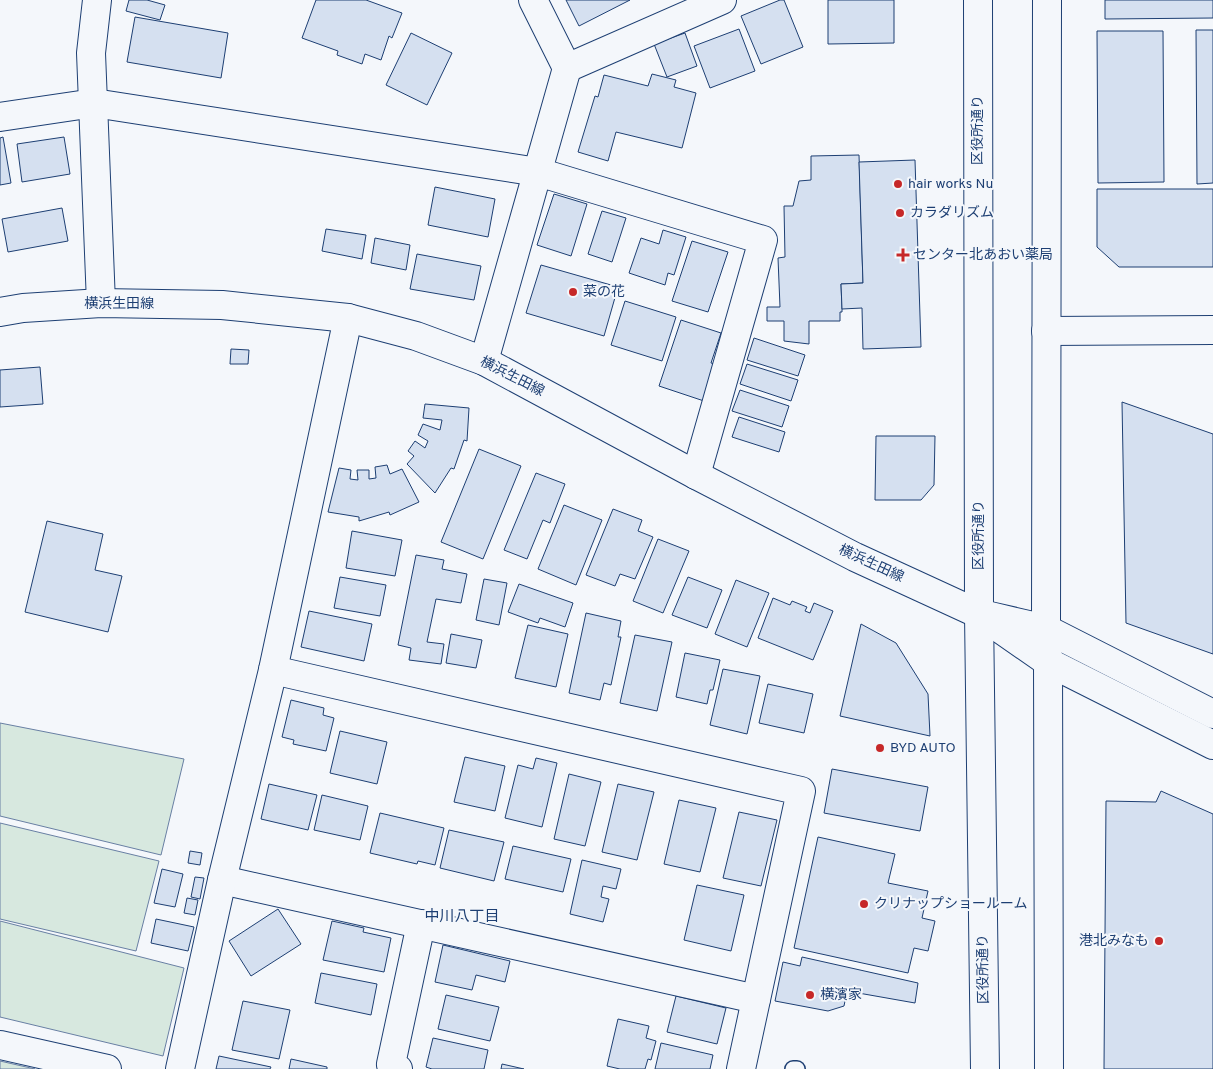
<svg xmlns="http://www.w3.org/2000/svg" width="1213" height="1069" font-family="Overpass,'Noto Sans JP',sans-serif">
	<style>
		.green { fill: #d7e8df; stroke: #687fa3 }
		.building { fill: #d5e0f0; stroke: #1d3f73 }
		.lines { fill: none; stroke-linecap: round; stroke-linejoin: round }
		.lane-casing { stroke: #1d3f73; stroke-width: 18 }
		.street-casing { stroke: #1d3f73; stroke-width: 30 }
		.secondary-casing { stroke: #1d3f73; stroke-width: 30 }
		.primary-casing { stroke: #1d3f73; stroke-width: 30 }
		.lane { stroke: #f4f7fb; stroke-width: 15 }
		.street { stroke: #f4f7fb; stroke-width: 28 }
		.secondary { stroke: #f4f7fb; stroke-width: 28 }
		.primary { stroke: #f4f7fb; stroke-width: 28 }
		.poi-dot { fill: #c62828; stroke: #f4f7fb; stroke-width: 2 }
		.labels { text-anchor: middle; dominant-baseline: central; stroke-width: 4; stroke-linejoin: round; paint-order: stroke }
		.street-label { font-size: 14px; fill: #1d3f73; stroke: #f4f7fb }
		.poi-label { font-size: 14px; fill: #1d3f73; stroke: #f4f7fb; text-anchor: start }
		.neighbourhood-label { font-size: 15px; fill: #1d3f73; stroke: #f4f7fb }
	</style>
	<rect width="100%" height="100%" fill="#f4f7fb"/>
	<g class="green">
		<path d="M0,723l184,36 -23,96 -161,-39z"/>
		<path d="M0,823l159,38 -23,90 -136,-32z"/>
		<path d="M0,921l184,47 -21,88 -163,-39z"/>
		<path d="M0,1061l35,8h-35z"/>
	</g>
	<g class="building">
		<path d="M129,0h18l18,5 -5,15 -34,-9z"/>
		<path d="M316,0h50l36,13 -10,25 -3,-2 -8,24 -16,-6 -3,10 -25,-9 1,-4 -36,-13z"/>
		<path d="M566,0h64l-51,26z"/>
		<path d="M780,0h4l19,47 -42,17 -20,-48z"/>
		<path d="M828,0h66v43l-66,1z"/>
		<path d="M1105,0h108v18l-108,1z"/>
		<path d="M135,17l93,16 -7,45 -94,-16z"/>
		<path d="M739,29l16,42 -45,17 -16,-42z"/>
		<path d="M1196,30h17v153l-16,1z"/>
		<path d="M1097,31h66l1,151 -66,1z"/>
		<path d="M411,33l41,20 -25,52 -41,-20z"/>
		<path d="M685,33l12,33 -30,11 -13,-33z"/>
		<path d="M652,74l24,6 -2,7 22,6 -14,55 -66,-16 -8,29 -30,-9 17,-56 3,1 6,-22 44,11z"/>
		<path d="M3,137l8,46 -11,2v-47z"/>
		<path d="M64,137l6,37 -48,8 -5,-38z"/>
		<path d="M859,155l4,128 -22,1 1,25v3h-2v9h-31v23l-25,-3v-20h-17v-14h13l-2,-49 7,-1 -1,-51h9l6,-25 12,-1v-24z"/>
		<path d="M915,160l6,187 -58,2 -1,-41 -20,1 -1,-25 22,-1 -4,-121z"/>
		<path d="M435,187l60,12 -7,38 -60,-12z"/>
		<path d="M1097,189h116v78h-94l-22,-20z"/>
		<path d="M554,194l33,10 -16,52 -34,-11z"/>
		<path d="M62,208l6,33 -60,11 -6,-33z"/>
		<path d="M602,211l24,7 -14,44 -24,-8z"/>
		<path d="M326,229l40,6 -4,24 -40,-8z"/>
		<path d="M663,230l23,7 -12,38 -6,-2 -3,12 -36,-12 12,-35 18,6z"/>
		<path d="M375,238l35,7 -4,25 -35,-7z"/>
		<path d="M692,241l36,11 -20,60 -36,-11z"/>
		<path d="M417,254l64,12 -7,34 -64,-11z"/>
		<path d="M541,265l77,22 -14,49 -78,-23z"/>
		<path d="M625,301l51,16 -14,44 -51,-16z"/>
		<path d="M681,320l40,13 -10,30 4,1 -11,37 -45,-15z"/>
		<path d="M754,338l51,17 -7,21 -51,-16z"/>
		<path d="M231,349l18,1 -1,14h-18z"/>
		<path d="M747,364l51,16 -7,21 -51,-17z"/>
		<path d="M40,367l3,37 -43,3v-37z"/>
		<path d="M740,390l49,16 -7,21 -50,-16z"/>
		<path d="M1122,402l91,32v220l-87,-31z"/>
		<path d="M425,404l44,4 -2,33 -3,-1 -10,29 -3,-1 -16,25 -28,-29 7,-8 -6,-5 7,-10 10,7 3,-7 -10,-6 5,-11 17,6 2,-10 -19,-2z"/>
		<path d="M739,417l46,15 -6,20 -47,-15z"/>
		<path d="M876,436h59l-1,49 -13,15h-46z"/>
		<path d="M479,449l42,17 -38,93 -42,-17z"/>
		<path d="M387,465l3,9 12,-5 17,33 -29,13 -1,-3 -30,9v-4l-31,-5 11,-44 12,2 -1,9 8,1 -1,-10h12v9l7,-1 -1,-11z"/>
		<path d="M536,473l29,11 -15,39 -7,-3 -16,39 -23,-9z"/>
		<path d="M564,505l38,15 -26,65 -38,-16z"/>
		<path d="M613,509l29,11 -4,11 15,6 -18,42 -15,-5 -5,12 -29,-11z"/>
		<path d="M47,521l56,13 -8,36 27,6 -14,56 -83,-20z"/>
		<path d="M352,531l50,9 -7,36 -49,-8z"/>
		<path d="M658,539l31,12 -26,62 -30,-12z"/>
		<path d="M416,555l28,5 -2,9 25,5 -6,29 -25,-4 -9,43 17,2 -3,20 -32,-4 2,-12 -13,-3z"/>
		<path d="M340,577l46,8 -6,31 -46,-8z"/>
		<path d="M688,577l34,13 -15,38 -35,-13z"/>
		<path d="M484,579l23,4 -8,42 -23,-5z"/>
		<path d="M736,580l33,13 -22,54 -32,-13z"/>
		<path d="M519,584l54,19 -8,24 -25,-9 -2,5 -30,-11z"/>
		<path d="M773,598l17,7 2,-4 15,6 -2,4 5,2 4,-10 19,8 -20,49 -55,-22z"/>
		<path d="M309,611l63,13 -8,37 -63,-14z"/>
		<path d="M586,613l35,8 -3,16h3l-10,48 -7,-2 -4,17 -31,-7z"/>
		<path d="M861,624l35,19 32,51 2,42 -90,-20z"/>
		<path d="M528,625l40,9 -12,53 -41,-9z"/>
		<path d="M451,634l31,6 -6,28 -30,-5z"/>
		<path d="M635,635l37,7 -15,69 -37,-8z"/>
		<path d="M685,653l35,7 -7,30h-3l-3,14 -31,-7z"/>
		<path d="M723,669l37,7 -13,58 -37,-9z"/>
		<path d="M768,684l45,10 -9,39 -45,-10z"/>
		<path d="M291,700l33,8 -1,7 11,3 -8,33 -33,-7 1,-4 -12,-3z"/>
		<path d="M340,731l47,11 -10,42 -47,-11z"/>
		<path d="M465,757l40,9 -10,45 -41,-9z"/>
		<path d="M536,758l21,5 -15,64 -37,-9 13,-53 15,4z"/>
		<path d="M832,769l96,18 -8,44 -96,-18z"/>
		<path d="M569,774l32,8 -16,64 -31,-7z"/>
		<path d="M269,784l48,11 -9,35 -47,-11z"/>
		<path d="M618,784l36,8 -17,68 -35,-8z"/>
		<path d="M1161,791l52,23v255h-109l2,-268 50,1z"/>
		<path d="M322,795l46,11 -8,34 -46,-10z"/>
		<path d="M679,800l37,8 -16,64 -36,-8z"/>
		<path d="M739,812l38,8 -16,66 -38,-8z"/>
		<path d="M380,813l64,15 -9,37 -17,-4 -1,3 -47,-11z"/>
		<path d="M449,830l55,12 -10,39 -54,-13z"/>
		<path d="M818,837l77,17 -7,29 40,8 -6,27 13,3 -7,30 -14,-3 -6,25 -114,-25z"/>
		<path d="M513,846l58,13 -8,33 -58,-13z"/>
		<path d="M190,851l12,2 -2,12 -12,-2z"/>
		<path d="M582,860l39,9 -5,20 -13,-3 -2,11 8,2 -6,23 -33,-8z"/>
		<path d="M162,869l21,5 -8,33 -21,-4z"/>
		<path d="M195,877l9,1 -4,21 -9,-2z"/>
		<path d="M697,885l47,10 -13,56 -47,-11z"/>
		<path d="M187,898l11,2 -3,15 -11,-2z"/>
		<path d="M278,909l23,35 -50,32 -22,-35z"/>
		<path d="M156,919l38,8 -6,24 -37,-8z"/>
		<path d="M332,921l32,7 -1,4 28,6 -7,34 -61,-12z"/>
		<path d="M443,945l67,16 -5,21 -29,-7 -4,15 -37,-8z"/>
		<path d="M802,957l116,26 -3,20 -68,-12 -3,15 -16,5 -53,-10 8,-39 17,4z"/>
		<path d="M321,973l56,11 -6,31 -56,-12z"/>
		<path d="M446,995l53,12 -9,34 -52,-12z"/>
		<path d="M676,996l50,12 -9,36 -50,-12z"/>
		<path d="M243,1001l47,9 -11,49 -47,-9z"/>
		<path d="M618,1019l31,7 -3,12 10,3 -5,19 -3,-1 -3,10h-25l-13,-3z"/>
		<path d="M433,1038l55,12 -4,19h-52l-6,-2z"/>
		<path d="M661,1043l52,12 -3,14h-55z"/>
		<path d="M219,1056l52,11 -1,2h-54z"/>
		<path d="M291,1059l36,8v2h-38z"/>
		<path d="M502,1064l22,5h-23z"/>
	</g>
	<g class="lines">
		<g class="lane-casing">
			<path id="lane" d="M793,1069h4"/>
		</g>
		<g class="street-casing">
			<g id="street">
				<path d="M97,0l-6,53 10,250"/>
				<path d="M567,68l155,-68"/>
				<path d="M0,117l94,-14 444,69 225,68 -67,235"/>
				<path d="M484,361l83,-293 -34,-68"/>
				<path d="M273,670l528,121 -60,278"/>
				<path d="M222,880l534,119"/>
				<path d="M0,1045l107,24"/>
				<path d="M180,1069l42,-189 51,-210 75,-352"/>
				<path d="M398,1069l-7,-5 30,-140"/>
			</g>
		</g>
		<g class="secondary-casing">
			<g id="secondary">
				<path d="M978,0l1,614 6,455"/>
				<path d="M1047,0l-1,629 2,33 1,407"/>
				<path d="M1046,331l167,-1"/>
			</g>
		</g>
		<g class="primary-casing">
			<g id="primary">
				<path d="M0,312l23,-4 78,-5 121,2 126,13 68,18 68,25 212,114 159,82 124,57 69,48 165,83"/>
				<path d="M990,616l56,13 167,85"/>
			</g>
		</g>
		<use href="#lane" class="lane"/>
		<use href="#street" class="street"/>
		<use href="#secondary" class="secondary"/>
		<use href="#primary" class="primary"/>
	</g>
	<g class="poi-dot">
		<circle cx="898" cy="184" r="5"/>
		<circle cx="900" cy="213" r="5"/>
		<path d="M900.5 247.5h5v5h5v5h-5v5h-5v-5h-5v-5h5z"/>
		<circle cx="573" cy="292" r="5"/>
		<circle cx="880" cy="748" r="5"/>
		<circle cx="864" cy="904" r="5"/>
		<circle cx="1159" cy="941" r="5"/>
		<circle cx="810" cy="995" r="5"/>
	</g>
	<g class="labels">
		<g class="street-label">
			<text transform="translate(978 130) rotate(-90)">区役所通り</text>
			<text x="119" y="304">横浜生田線</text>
			<text transform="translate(512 377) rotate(27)">横浜生田線</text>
			<text transform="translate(979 535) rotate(-90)">区役所通り</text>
			<text transform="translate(871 564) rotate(25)">横浜生田線</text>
			<text transform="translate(984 969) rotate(-91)">区役所通り</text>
		</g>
		<g class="poi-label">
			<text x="908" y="184">hair works Nu</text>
			<text x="910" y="213">カラダリズム</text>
			<text x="913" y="255">センター北あおい薬局</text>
			<text x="583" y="292">菜の花</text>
			<text x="890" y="748">BYD AUTO</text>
			<text x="874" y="904">クリナップショールーム</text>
			<text x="1149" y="941" text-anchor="end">港北みなも</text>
			<text x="820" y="995">横濱家</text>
		</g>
		<g class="neighbourhood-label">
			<text x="462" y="917">中川八丁目</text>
		</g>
	</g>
</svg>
